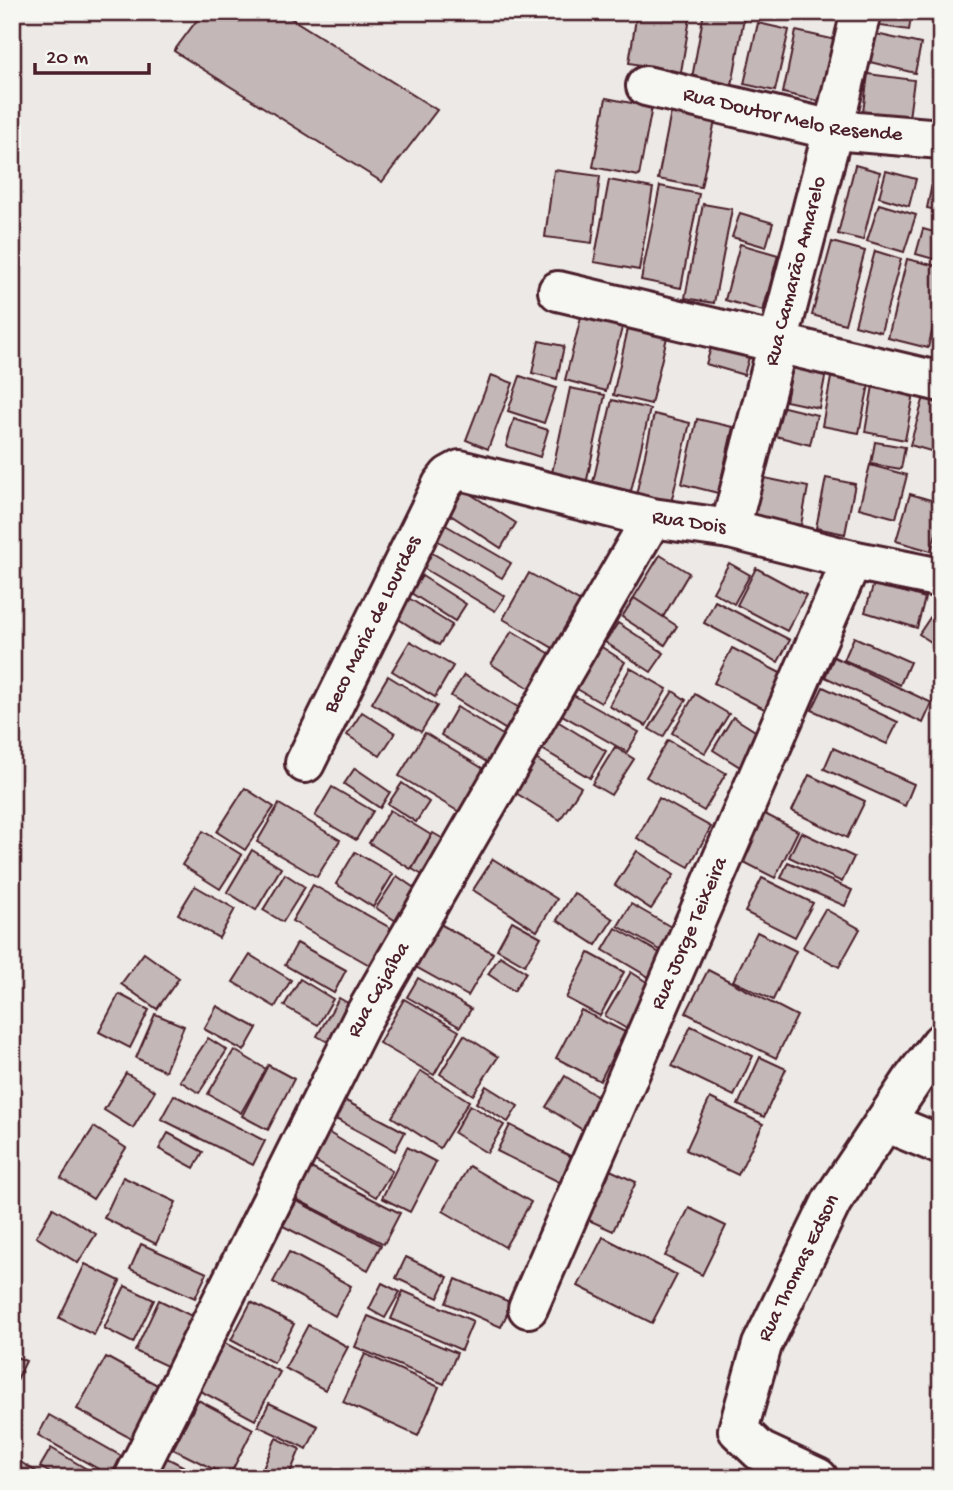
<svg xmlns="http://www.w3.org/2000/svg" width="953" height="1490" font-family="'Gochi Hand',sans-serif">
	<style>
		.building { fill: #c4b7b7; stroke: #4a1f2b; stroke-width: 2 }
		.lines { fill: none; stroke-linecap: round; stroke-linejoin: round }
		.minor-casing { stroke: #4a1f2b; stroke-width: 44 }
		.minor { stroke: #f6f6f2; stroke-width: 38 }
		.labels { text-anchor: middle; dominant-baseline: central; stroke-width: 7; stroke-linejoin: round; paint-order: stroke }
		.street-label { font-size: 21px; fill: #4a1f2b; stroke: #f6f6f2 }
	</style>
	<rect width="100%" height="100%" fill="#ece9e6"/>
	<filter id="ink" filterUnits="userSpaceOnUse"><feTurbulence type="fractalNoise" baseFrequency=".0143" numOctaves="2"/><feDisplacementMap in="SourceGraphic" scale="14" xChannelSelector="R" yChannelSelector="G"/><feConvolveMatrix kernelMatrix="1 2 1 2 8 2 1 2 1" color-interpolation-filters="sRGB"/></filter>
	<g filter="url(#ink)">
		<g class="building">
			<path d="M203,12h78l156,98 -55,72 -208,-131z"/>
			<path d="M637,12h54l-10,60 -52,-9z"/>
			<path d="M704,12h41l-13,73 -40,-7z"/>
			<path d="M882,12h30l-3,18 -29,-4z"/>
			<path d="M758,23l31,7 -14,61 -31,-7z"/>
			<path d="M796,31l40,9 -13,62 -40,-9z"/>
			<path d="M876,34l45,10 -6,29 -45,-11z"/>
			<path d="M868,74l46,6 -5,38 -46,-6z"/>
			<path d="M606,98l46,9 -13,69 -46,-9z"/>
			<path d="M672,107l44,9 -15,71 -43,-8z"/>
			<path d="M855,165l25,7 -17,68 -25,-6z"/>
			<path d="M554,170l46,6 -8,67 -47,-6z"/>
			<path d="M935,170l6,1v40l-14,-3z"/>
			<path d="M886,171l30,8 -7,27 -30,-9z"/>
			<path d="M609,180l44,8 -14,82 -45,-8z"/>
			<path d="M660,186l39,8 -18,94 -40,-8z"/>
			<path d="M703,204l29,5 -18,94 -29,-5z"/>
			<path d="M879,204l37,11 -12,37 -37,-11z"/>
			<path d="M740,213l33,10 -7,24 -34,-10z"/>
			<path d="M923,229l18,5v27l-25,-7z"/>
			<path d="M832,242l33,9 -20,73 -33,-9z"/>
			<path d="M740,244l38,11 -15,56 -38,-11z"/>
			<path d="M875,251l26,8 -20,73 -26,-7z"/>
			<path d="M907,259l34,8v28l-13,53 -40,-10z"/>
			<path d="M585,302l41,10 -20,79 -41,-11z"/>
			<path d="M629,324l39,9 -17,71 -38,-9z"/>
			<path d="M715,335l37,12 -8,28 -38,-11z"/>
			<path d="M539,341l25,5 -7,33 -25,-6z"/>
			<path d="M794,361l33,6 -8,41 -33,-7z"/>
			<path d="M833,367l38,8 -12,58 -37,-7z"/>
			<path d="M875,374l41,9 -11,57 -40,-8z"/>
			<path d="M491,375l22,8 -25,66 -22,-9z"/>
			<path d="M520,376l36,12 -12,35 -36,-12z"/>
			<path d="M570,388l35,7 -20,94 -35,-7z"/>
			<path d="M926,390l15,5v59l-31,-9z"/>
			<path d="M612,400l38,9 -19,82 -38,-9z"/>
			<path d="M776,405l41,10 -7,30 -42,-11z"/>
			<path d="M654,414l36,9 -19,80 -35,-8z"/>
			<path d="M514,419l34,11 -8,27 -34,-11z"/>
			<path d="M697,419l36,8 -15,66 -36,-9z"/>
			<path d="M875,442l30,5 -4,22 -30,-5z"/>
			<path d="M870,465l37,10 -11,43 -37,-10z"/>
			<path d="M760,477l48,10 -7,38 -49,-10z"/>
			<path d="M826,478l29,6 -10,50 -29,-6z"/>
			<path d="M464,490l52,33 -15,25 -52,-34z"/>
			<path d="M910,494l31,9v13l-10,35 -35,-10z"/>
			<path d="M435,519l76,44 -9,15 -76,-44z"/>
			<path d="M427,550l78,46 -10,15 -77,-46z"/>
			<path d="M660,555l29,18 -26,44 -30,-18z"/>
			<path d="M729,563l21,12 -16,29 -21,-12z"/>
			<path d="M756,568l50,27 -19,36 -50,-26z"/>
			<path d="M529,573l57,32 -26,47 -57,-33z"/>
			<path d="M422,576l44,28 -11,17 -44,-28z"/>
			<path d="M874,583l51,15 -8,30 -52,-16z"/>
			<path d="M407,597l45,28 -13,20 -45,-29z"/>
			<path d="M634,598l43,28 -12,19 -43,-28z"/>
			<path d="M715,601l75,39 -12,22 -74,-39z"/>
			<path d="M939,604l2,30 -7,10 -15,-10z"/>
			<path d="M618,623l46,30 -13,19 -46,-30z"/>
			<path d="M512,631l47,28 -22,34 -46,-29z"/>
			<path d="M854,637l56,25 -10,23 -56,-25z"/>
			<path d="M410,641l43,25 -18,31 -43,-26z"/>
			<path d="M597,644l28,18 -24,41 -29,-17z"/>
			<path d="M732,648l56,29 -18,35 -56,-29z"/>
			<path d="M834,657l98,46 -9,20 -98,-46z"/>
			<path d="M630,668l37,21 -21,37 -37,-20z"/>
			<path d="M464,675l59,35 -13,22 -59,-36z"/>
			<path d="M388,676l49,30 -16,26 -49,-29z"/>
			<path d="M823,687l75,35 -11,22 -75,-34z"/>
			<path d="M673,691l13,9 -23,37 -14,-8z"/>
			<path d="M568,692l71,40 -12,20 -70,-40z"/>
			<path d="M695,694l34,20 -24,39 -33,-20z"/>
			<path d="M457,707l49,30 -16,27 -49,-29z"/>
			<path d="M362,712l33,21 -15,23 -33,-21z"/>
			<path d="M733,717l35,22 -20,33 -35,-22z"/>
			<path d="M554,719l52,32 -16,27 -53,-32z"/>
			<path d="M425,733l62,38 -26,42 -62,-37z"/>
			<path d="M668,740l58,33 -22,38 -58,-34z"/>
			<path d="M615,747l19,12 -23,36 -19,-11z"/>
			<path d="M833,748l81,36 -9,22 -81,-37z"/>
			<path d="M526,753l55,34 -21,33 -54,-33z"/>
			<path d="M355,768l35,24 -10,16 -36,-24z"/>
			<path d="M809,775l56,26 -18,37 -55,-27z"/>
			<path d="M402,783l27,19 -13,20 -28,-18z"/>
			<path d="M332,787l41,24 -17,29 -41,-24z"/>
			<path d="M245,788l29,19 -29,43 -28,-18z"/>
			<path d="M659,798l52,29 -22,40 -52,-29z"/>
			<path d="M279,804l61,36 -23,37 -60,-35z"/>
			<path d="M390,810l41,25 -20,34 -42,-26z"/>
			<path d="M763,813l35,18 -23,47 -35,-18z"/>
			<path d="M203,831l39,24 -22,34 -38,-24z"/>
			<path d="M801,832l53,25 -12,25 -53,-25z"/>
			<path d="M433,833l21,12 -21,36 -21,-12z"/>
			<path d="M252,850l29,18 -25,42 -29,-18z"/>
			<path d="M637,851l37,24 -23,34 -36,-24z"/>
			<path d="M355,852l38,22 -20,33 -37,-23z"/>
			<path d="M493,859l64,40 -20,32 -64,-41z"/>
			<path d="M788,862l64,28 -7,16 -64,-28z"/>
			<path d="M285,874l20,13 -22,35 -20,-12z"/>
			<path d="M397,876l23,16 -21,31 -23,-15z"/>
			<path d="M762,878l51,25 -18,34 -50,-25z"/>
			<path d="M313,885l81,45 -21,37 -81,-46z"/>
			<path d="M195,886l40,23 -16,29 -41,-24z"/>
			<path d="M574,893l39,26 -17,26 -39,-25z"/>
			<path d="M631,904l49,28 -13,22 -49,-28z"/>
			<path d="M825,909l35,20 -21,38 -36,-20z"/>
			<path d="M512,921l29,16 -16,28 -28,-16z"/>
			<path d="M440,924l53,29 -25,43 -52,-29z"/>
			<path d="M616,928l56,32 -13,23 -56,-33z"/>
			<path d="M757,932l39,19 -23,49 -40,-19z"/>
			<path d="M297,943l49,27 -12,23 -49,-28z"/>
			<path d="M144,953l35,25 -22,31 -36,-25z"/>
			<path d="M589,953l35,19 -24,44 -34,-18z"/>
			<path d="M250,955l41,25 -16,27 -42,-25z"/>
			<path d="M500,956l26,16 -12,19 -26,-17z"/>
			<path d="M708,970l89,46 -21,42 -90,-45z"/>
			<path d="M631,972l22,14 -26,43 -22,-13z"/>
			<path d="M418,978l53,31 -11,18 -53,-30z"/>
			<path d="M300,979l33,20 -15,26 -34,-19z"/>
			<path d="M119,994l30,16 -19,38 -31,-16z"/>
			<path d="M339,998l23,13 -22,38 -23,-13z"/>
			<path d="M404,999l55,32 -25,44 -55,-32z"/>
			<path d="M217,1006l40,22 -13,23 -40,-22z"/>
			<path d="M581,1010l44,22 -25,49 -44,-23z"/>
			<path d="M155,1014l29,12 -19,45 -29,-13z"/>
			<path d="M691,1026l62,30 -19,40 -62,-30z"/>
			<path d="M464,1035l34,22 -25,38 -33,-21z"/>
			<path d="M208,1038l19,12 -28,43 -19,-12z"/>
			<path d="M234,1050l32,19 -25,44 -33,-19z"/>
			<path d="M760,1057l26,12 -22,48 -26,-12z"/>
			<path d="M268,1065l26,14 -26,51 -26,-14z"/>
			<path d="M421,1071l48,30 -29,47 -48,-31z"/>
			<path d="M126,1073l29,18 -22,37 -29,-18z"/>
			<path d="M565,1076l39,25 -18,31 -40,-25z"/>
			<path d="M486,1086l32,20 -10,16 -32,-19z"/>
			<path d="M174,1095l91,46 -12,24 -92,-46z"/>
			<path d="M710,1098l53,26 -25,51 -52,-25z"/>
			<path d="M344,1100l61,32 -10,19 -61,-33z"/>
			<path d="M470,1105l34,20 -17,28 -33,-20z"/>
			<path d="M510,1125l68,35 -13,25 -68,-34z"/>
			<path d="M94,1127l32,21 -33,51 -32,-21z"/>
			<path d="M326,1131l66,40 -16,26 -66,-39z"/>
			<path d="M168,1133l35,19 -9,16 -35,-19z"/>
			<path d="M407,1147l29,15 -26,50 -28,-14z"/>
			<path d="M307,1166l93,47 -16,31 -92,-47z"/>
			<path d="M469,1166l62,36 -26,45 -62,-36z"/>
			<path d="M608,1169l28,13 -23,49 -29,-13z"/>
			<path d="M123,1177l53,25 -20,42 -52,-26z"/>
			<path d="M297,1201l84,44 -13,25 -85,-44z"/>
			<path d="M53,1208l43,26 -18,29 -42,-26z"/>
			<path d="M689,1208l37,18 -24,49 -37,-19z"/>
			<path d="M603,1237l74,38 -25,48 -74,-37z"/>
			<path d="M141,1244l66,29 -12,25 -65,-29z"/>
			<path d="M289,1252l62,34 -16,30 -62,-34z"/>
			<path d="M406,1257l42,20 -10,21 -42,-20z"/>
			<path d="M85,1264l35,17 -26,54 -35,-17z"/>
			<path d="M456,1279l56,24 -11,24 -55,-24z"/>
			<path d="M382,1283l18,9 -15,26 -16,-9z"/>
			<path d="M125,1286l29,14 -21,43 -29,-15z"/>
			<path d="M403,1291l70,30 -12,29 -70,-31z"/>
			<path d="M159,1300l37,18 -23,51 -38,-18z"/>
			<path d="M251,1302l43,22 -20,39 -43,-23z"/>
			<path d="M368,1316l89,37 -13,31 -89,-37z"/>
			<path d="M308,1325l40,22 -23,43 -40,-22z"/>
			<path d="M215,1338l65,34 -25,48 -64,-34z"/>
			<path d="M365,1354l74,33 -21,49 -75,-34z"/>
			<path d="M12,1355l14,6 -14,29z"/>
			<path d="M106,1357l55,30 -29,52 -55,-30z"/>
			<path d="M198,1400l55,29 -24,48 -56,-28z"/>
			<path d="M269,1403l49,23 -11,23 -49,-23z"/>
			<path d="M49,1415l72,41 -10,20 -73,-41z"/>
			<path d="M276,1438l24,11 -12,29h-29z"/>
			<path d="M51,1448l51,30h-43l-19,-11z"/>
			<path d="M163,1456l43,22h-54z"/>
			<path d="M17,1460l30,18h-35v-10z"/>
		</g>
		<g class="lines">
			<g class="minor-casing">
				<g id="minor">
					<path id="s1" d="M646,86l187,44 108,9"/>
					<path d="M558,291l383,91"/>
					<path id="s2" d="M730,529l103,-399 28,-118"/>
					<path id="s3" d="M305,763l137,-278 7,-9 11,-6 192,48 78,11 122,31 89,18"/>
					<path d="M885,1122l56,23"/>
					<path id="s4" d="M528,1308l324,-748"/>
					<path id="s5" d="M134,1478l229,-460 289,-500"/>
					<path id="s6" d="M818,1478l-58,-27 -22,-21 24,-85 70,-144 82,-123 27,-35"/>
				</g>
			</g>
			<use href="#minor" class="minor"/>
		</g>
	</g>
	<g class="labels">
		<g class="street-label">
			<text stroke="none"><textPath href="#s1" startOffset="150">Rua Doutor Melo Resende</textPath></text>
			<text stroke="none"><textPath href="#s2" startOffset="266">Rua Camarão Amarelo</textPath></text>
			<text stroke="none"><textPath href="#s3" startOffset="569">Rua Dois</textPath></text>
			<text stroke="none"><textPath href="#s3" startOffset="154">Beco Maria de Lourdes</textPath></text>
			<text stroke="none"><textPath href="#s4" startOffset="408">Rua Jorge Teixeira</textPath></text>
			<text stroke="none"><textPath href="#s5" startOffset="546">Rua Cajaíba</textPath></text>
			<text stroke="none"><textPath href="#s6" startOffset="268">Rua Thomas Edson</textPath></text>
		</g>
	</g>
	<rect width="953" height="1490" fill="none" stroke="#f6f6f2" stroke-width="42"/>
	<rect x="21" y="21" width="911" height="1448" fill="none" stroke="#4a1f2b" stroke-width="2.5" filter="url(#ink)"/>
	<path d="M35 63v10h114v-10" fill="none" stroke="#4a1f2b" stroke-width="3.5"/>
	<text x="46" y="63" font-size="21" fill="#4a1f2b" stroke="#f6f6f2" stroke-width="5" paint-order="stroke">20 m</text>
</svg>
